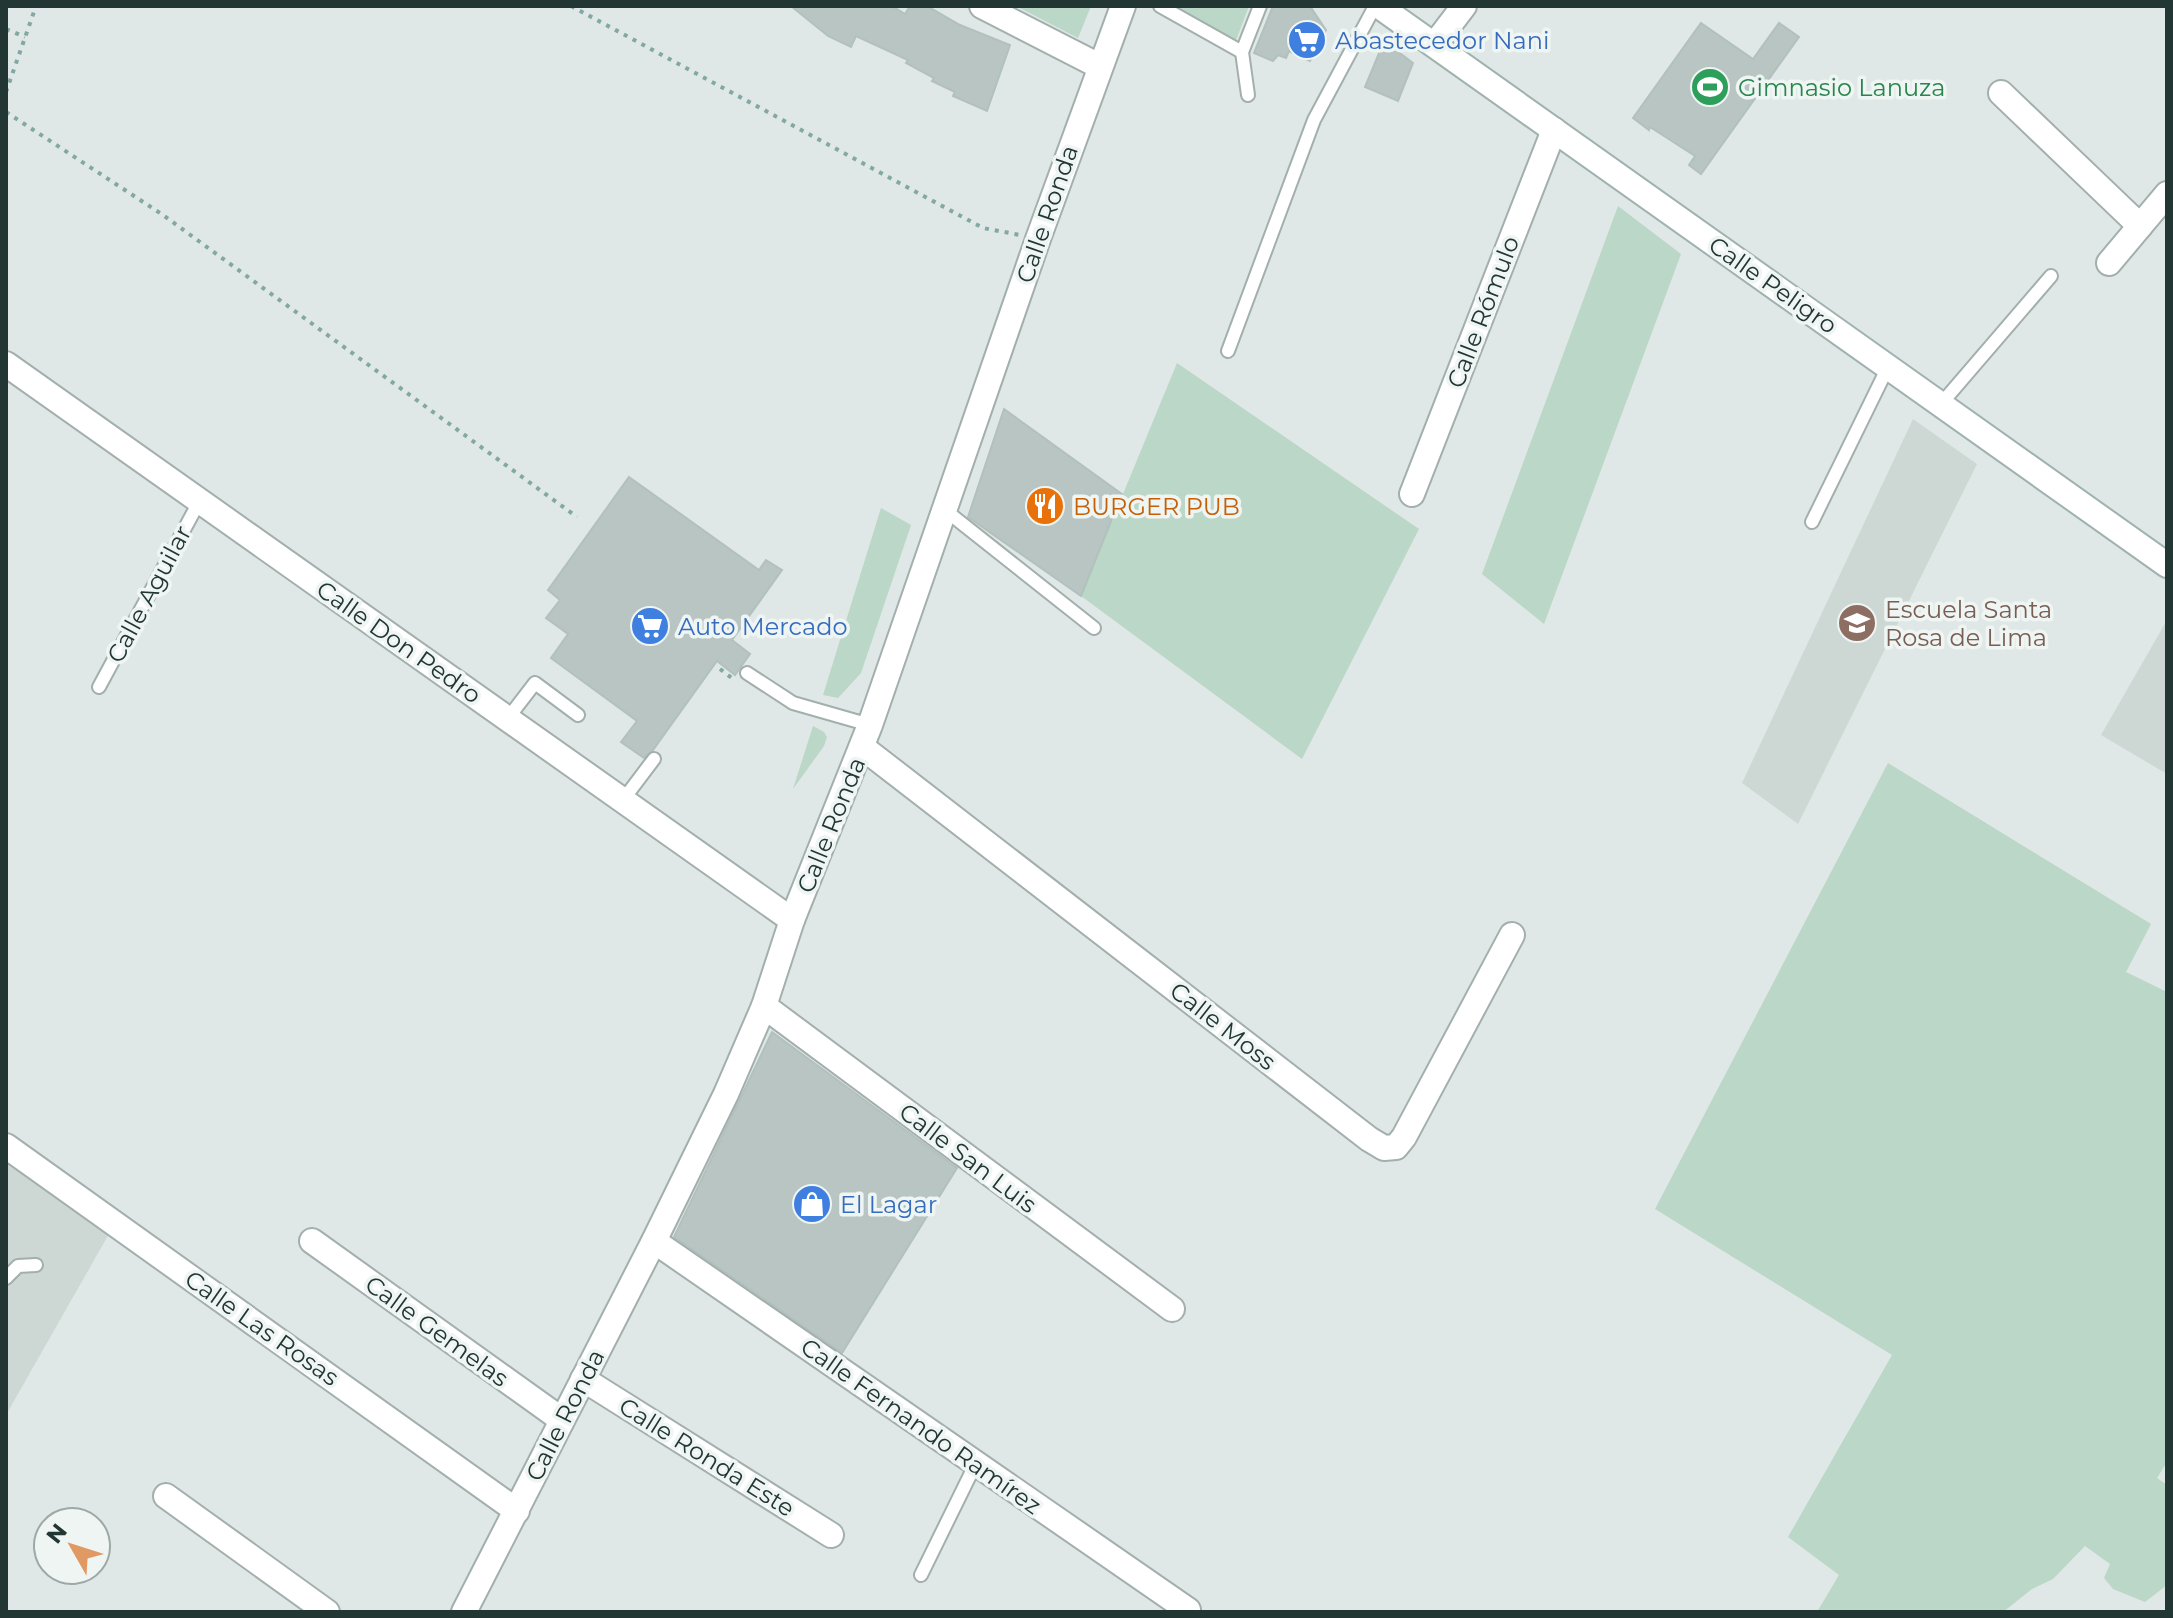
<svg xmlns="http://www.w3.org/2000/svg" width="2173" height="1618" font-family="Montserrat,sans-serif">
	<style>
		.built { fill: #cdd8d5 }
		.green { fill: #bad7c7 }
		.building { fill: #b8c5c2; stroke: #b2c1bd; stroke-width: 2 }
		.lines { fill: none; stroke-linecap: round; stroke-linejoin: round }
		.lane-casing { stroke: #a3afad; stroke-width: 16 }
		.street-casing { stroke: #a3afad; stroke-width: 28 }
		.secondary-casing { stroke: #9fb2af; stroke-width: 28 }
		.path { stroke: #83a8a3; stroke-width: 4; stroke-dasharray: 4 6; stroke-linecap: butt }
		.lane { stroke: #fff; stroke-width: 12 }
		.street { stroke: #fff; stroke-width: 24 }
		.secondary { stroke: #fff; stroke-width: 24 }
		.labels { text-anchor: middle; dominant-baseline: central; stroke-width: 7; stroke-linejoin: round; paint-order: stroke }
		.shop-label { font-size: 24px; fill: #366cbe; stroke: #eff5f3; text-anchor: start }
		.leisure-label { font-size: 24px; fill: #27864d; stroke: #eff5f3; text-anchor: start }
		.street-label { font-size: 24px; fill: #223634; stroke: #eff5f3 }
		.food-label { font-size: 24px; fill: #c56008; stroke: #eff5f3; text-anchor: start }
		.education-label { font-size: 24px; fill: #785e54; stroke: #eff5f3; text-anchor: start }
	</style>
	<rect width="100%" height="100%" fill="#dfe8e6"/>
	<g class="built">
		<path d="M1913,419l64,45 -179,360 -56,-41z"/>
		<path d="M2167,620v154l-66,-39z"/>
		<path d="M6,1160l104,72 -104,183z"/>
	</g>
	<g class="green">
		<path d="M1016,6h75l-13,32z"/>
		<path d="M1168,6h81l-14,37z"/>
		<path d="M1618,206l63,48 -137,370 -62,-50z"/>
		<path d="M1177,363l242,166 -117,230 -221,-163z"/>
		<path d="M881,508l30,17 -50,148 -23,25 -15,-3z"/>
		<path d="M813,726l11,6 3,5 -3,9 -31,43z"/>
		<path d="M1888,763l263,161 -25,48 41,20v470l-10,16 10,7v100l-22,17 -32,-13 -9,-11 6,-14 -25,-18 -32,33 -21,10 -29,23h-186l22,-37 -51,-38 104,-182 -237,-146z"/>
	</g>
	<g class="building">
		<path d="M791,6h101l13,8 5,-8h17l33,19 50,20 -23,66 -34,-15 2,-4 -23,-11 2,-3 -28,-15 2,-3 -52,-24 -5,11 -23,-11z"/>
		<path d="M1273,6h37l16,24 -16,31 -21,-10 -3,7 -8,-3 -5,6 -19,-8z"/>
		<path d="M1701,23l52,36 26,-36 20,14 -98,137 -12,-9 6,-9 -45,-29 -1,3 -16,-12z"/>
		<path d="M1384,41l29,22 -15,38 -33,-14z"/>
		<path d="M1004,409l118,85 -41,102 -113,-79z"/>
		<path d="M629,477l130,93 7,-10 16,10 -50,70 18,14 -15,21 -18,-14 -64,89 -9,8 -23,-16 16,-21 -86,-63 17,-24 -22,-16 14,-18 -12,-10z"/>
		<path d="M772,1032l185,136 -115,185 -168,-116z"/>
	</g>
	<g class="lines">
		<g class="lane-casing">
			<g id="lane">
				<path d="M1160,6l82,46 18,-46"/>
				<path d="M1242,52l6,43"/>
				<path d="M1228,351l86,-231 61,-114"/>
				<path d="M1941,404l110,-128"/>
				<path d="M945,510l149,118"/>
				<path d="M1812,522l76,-155"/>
				<path d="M747,673l46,30 77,22"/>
				<path d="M99,687l100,-185"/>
				<path d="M508,718l27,-35 43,32"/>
				<path d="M623,800l31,-41"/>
				<path d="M6,1278l12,-12 18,-1"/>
				<path d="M921,1575l55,-112"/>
			</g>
		</g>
		<g class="street-casing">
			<g id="street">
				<path d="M982,6l117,60"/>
				<path d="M1435,44l29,-38"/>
				<path d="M2001,93l139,133"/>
				<path d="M2109,263l58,-69"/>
				<path d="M6,364l786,556"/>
				<path d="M1412,494l142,-364"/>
				<path d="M862,747l507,392 15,9 12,-1 8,-10 108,-202"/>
				<path d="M764,1006l408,303"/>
				<path d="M6,1146l511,365"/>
				<path d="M312,1241l250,179"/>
				<path d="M654,1241l534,369"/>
				<path d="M583,1379l248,156"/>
				<path d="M166,1496l161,116"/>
				<path d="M464,1612l190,-371 72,-147 38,-88 28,-86 78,-195 168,-486 85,-233"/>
			</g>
		</g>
		<g class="secondary-casing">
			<path id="secondary" d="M1379,6l788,559"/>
		</g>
		<g class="path">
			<path d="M571,6l412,222 37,7"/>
			<path d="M6,29l19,8"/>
			<path d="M6,92l30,-86"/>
			<path d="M6,112l157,103 414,302"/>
			<path d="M720,669l13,10"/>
		</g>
		<use href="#lane" class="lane"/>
		<use href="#street" class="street"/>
		<use href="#secondary" class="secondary"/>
	</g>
	<defs>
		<g id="supermarket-disc" transform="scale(2)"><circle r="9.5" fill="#3f7fe0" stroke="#eff5f3"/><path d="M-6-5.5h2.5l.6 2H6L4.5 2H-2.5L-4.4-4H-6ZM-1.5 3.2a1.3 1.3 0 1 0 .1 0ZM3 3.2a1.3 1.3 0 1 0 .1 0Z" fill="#fff"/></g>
		<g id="stadium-disc" transform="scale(2)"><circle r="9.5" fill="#2e9e5b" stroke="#eff5f3"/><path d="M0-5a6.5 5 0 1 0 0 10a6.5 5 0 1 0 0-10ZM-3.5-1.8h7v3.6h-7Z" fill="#fff"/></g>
		<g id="restaurant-disc" transform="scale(2)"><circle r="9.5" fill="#e8710a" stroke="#eff5f3"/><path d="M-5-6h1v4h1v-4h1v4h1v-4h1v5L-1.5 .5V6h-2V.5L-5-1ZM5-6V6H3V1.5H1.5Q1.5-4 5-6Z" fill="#fff"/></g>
		<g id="school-disc" transform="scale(2)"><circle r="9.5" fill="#8d6e63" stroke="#eff5f3"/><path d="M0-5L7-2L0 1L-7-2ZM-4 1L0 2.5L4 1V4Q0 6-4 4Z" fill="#fff"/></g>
		<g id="shop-disc" transform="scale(2)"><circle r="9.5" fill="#3f7fe0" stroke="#eff5f3"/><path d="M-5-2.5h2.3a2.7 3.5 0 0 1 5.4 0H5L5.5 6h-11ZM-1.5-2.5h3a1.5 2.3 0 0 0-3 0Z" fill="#fff"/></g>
	</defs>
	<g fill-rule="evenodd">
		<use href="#supermarket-disc" x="1307" y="40"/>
		<use href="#stadium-disc" x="1710" y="87"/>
		<use href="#restaurant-disc" x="1045" y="506"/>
		<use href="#school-disc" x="1857" y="623"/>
		<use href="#supermarket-disc" x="650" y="626"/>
		<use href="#shop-disc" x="812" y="1204"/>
	</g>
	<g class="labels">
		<g class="shop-label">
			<text x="1335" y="40">Abastecedor Nani</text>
			<text x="678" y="626">Auto Mercado</text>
			<text x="840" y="1204">El Lagar</text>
		</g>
		<g class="leisure-label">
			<text x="1738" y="87">Gimnasio Lanuza</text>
		</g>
		<g class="street-label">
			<text transform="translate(1047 214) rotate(-71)">Calle Ronda</text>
			<text transform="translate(1773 285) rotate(35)">Calle Peligro</text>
			<text transform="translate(1483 312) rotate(-69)">Calle Rómulo</text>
			<text transform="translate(149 594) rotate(-62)">Calle Aguilar</text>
			<text transform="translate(399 642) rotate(35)">Calle Don Pedro</text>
			<text transform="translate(831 825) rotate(-68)">Calle Ronda</text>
			<text transform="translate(1223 1026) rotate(38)">Calle Moss</text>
			<text transform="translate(968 1158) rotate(37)">Calle San Luis</text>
			<text transform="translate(262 1328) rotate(35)">Calle Las Rosas</text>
			<text transform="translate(437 1331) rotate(36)">Calle Gemelas</text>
			<text transform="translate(565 1415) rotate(-63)">Calle Ronda</text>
			<text transform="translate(921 1426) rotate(35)">Calle Fernando Ramírez</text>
			<text transform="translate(707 1457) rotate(32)">Calle Ronda Este</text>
		</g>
		<g class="food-label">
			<text x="1073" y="506">BURGER PUB</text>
		</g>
		<g class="education-label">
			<text x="1885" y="609">Escuela Santa<tspan x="1885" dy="28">Rosa de Lima</tspan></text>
		</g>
	</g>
	<rect width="2173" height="1618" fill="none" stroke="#223634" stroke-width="16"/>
	<g transform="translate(72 1546) rotate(309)"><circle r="38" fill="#eff5f3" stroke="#9da9a7" stroke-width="2"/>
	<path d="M0-6L14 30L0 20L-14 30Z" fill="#e19964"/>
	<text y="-12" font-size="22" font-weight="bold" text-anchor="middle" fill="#223634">N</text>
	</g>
</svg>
